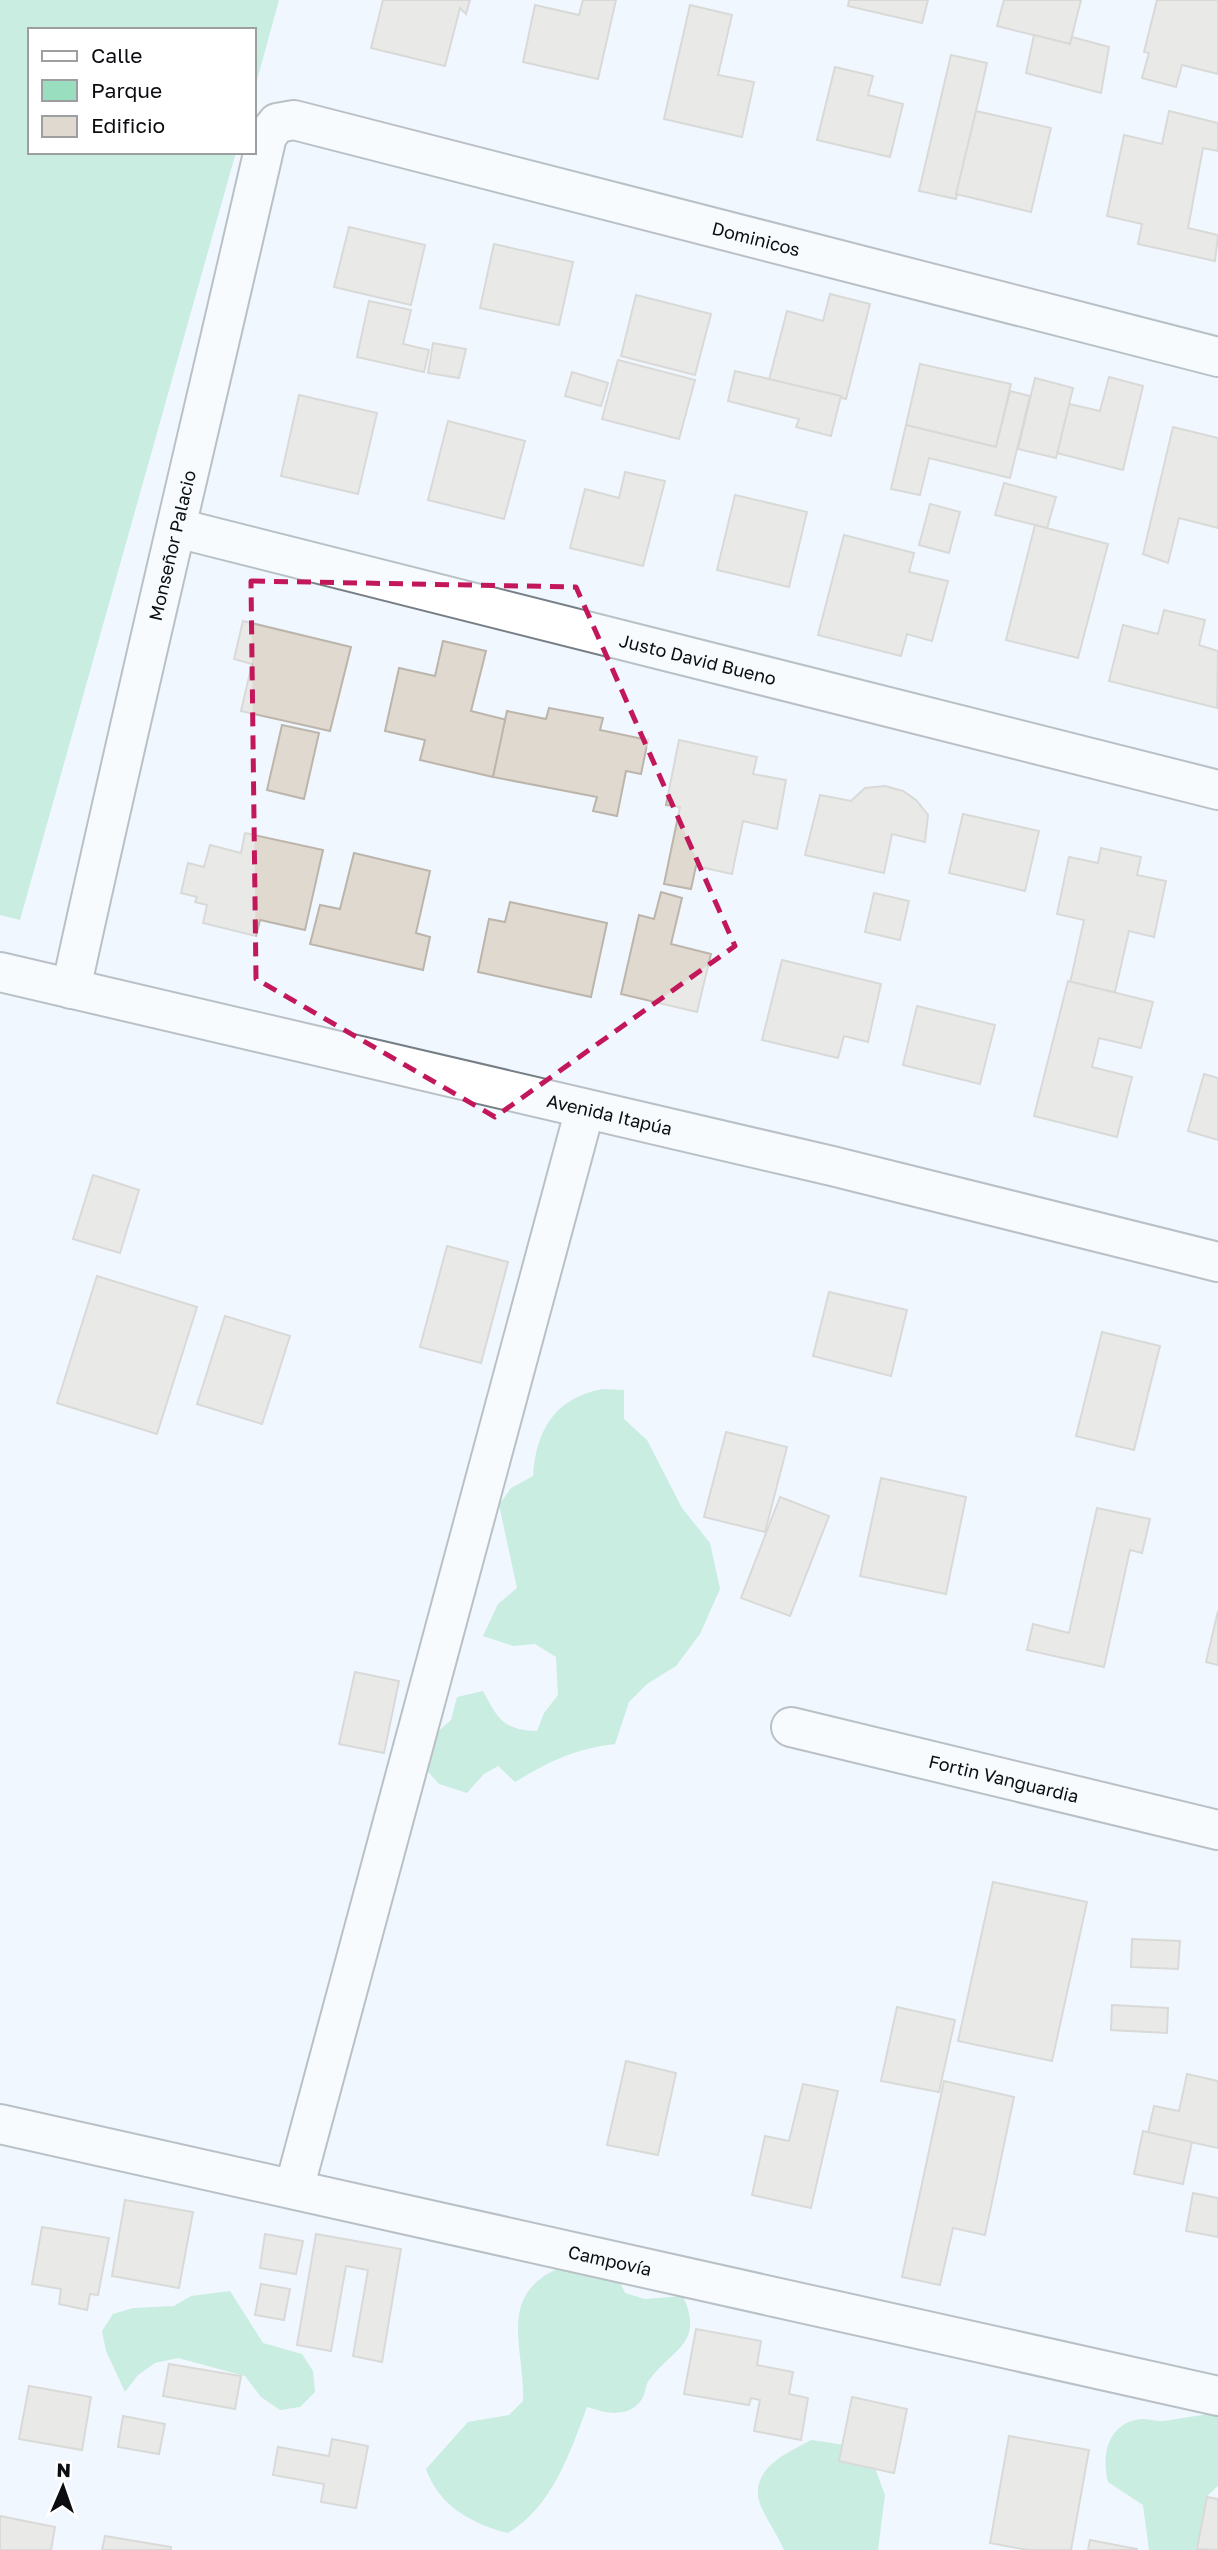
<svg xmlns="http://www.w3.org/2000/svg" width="1218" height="2550" font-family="'Golos Text',sans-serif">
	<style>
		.green { fill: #99dfbf }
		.building { fill: #e0d9cf; stroke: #bcb5ac; stroke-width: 2 }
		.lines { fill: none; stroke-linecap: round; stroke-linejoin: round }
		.minor-casing { stroke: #767e86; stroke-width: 42 }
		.minor { stroke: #fff; stroke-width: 38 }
		.marked { fill: none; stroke: #c2185b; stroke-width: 5; stroke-dasharray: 14 9; stroke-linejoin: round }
		.labels { text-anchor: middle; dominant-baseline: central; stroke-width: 6; stroke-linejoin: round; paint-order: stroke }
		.street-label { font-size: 18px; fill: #0b0d10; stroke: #fff }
	</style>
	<rect width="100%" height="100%" fill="#f0f7fe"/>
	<g class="green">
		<path d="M0,0h279l-25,91v-61h-224v122h206l-216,768 -20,-5z"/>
		<path d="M602,1389l22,1v29l23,21 35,68 28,35 10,46 -20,45 -24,32 -29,18 -18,18 -14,42c-41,5 -65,17 -100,38l-17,-16 -14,8 -17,19 -28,-9 -17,-19 13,-31 16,-14 6,-23 26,-6c15,28 20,39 54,40l7,-18 14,-18 -2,-38 -21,-13 -22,2 -30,-10 15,-32 19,-16 -18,-83 12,-17 22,-12c3,-46 22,-78 69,-87z"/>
		<path d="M559,2268l58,7 8,18 20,6 38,-3c21,47 -8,51 -33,83 -5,5 -4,14 -8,20 -13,20 -37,14 -55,8 -17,46 -35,100 -79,126 -36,-9 -69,-27 -82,-64l42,-47 41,-7 14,-14c2,-54 -27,-105 36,-133z"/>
		<path d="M230,2291l33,52 39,11 11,17 2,21 -15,15 -20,3 -19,-13 -16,-21 -67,-18 -23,5 -17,12 -13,17 -19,-41 -4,-20 11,-17 20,-6 41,-2 17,-10z"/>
		<path d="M1208,2414l10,1v71l-10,9 10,55h-69l-6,-45 -35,-23c-7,-27 0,-60 34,-63 8,0 15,3 22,2 15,-2 30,-5 44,-7z"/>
		<path d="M811,2440l41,6 19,11 14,38 -7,55h-94c-6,-15 -25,-41 -26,-54 -3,-30 31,-44 53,-56z"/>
	</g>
	<g class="building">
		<path d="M383,0h87l-4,14 -6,-6 -15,58 -74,-18z"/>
		<path d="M583,0h33l-18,79 -75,-17 12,-57 44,10z"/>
		<path d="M849,0h79l-6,23 -74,-17z"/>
		<path d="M1004,0h77l-11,44 -73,-18z"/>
		<path d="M1157,0h61v74l-36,-9 -6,22 -34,-9 7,-25 -5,-1z"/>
		<path d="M690,5l42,10 -14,60 36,7 -12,55 -78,-18z"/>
		<path d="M1034,35l36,9 2,-7 37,10 -8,46 -75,-20z"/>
		<path d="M951,55l36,8 -31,136 -37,-8z"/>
		<path d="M835,67l38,9 -5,19 35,9 -13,53 -73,-17z"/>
		<path d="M976,111l75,17 -20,84 -75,-18z"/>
		<path d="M1169,111l49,12v28l-15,-3 -15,80 30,7 -3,26 -77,-17 4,-20 -35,-8 17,-81 38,9z"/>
		<path d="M349,227l76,18 -14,60 -77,-18z"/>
		<path d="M494,244l79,18 -14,63 -79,-17z"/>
		<path d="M830,294l40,10 -24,95 -77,-19 18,-69 36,10z"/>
		<path d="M636,295l75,19 -16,61 -74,-19z"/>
		<path d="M369,301l42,9 -8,34 26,6 -5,22 -67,-15z"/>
		<path d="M433,343l33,6 -7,29 -31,-5z"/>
		<path d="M618,360l77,20 -16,59 -77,-20z"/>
		<path d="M920,364l91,20 -15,63 -90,-22z"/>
		<path d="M735,371l106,25 -10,40 -35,-9 3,-8 -71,-18z"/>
		<path d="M572,372l36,11 -7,23 -36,-10z"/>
		<path d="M1109,377l34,9 -20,84 -66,-17 12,-49 31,7z"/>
		<path d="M1035,378l38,10 -17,70 -38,-9z"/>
		<path d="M1010,391l20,5 -20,82 -81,-20 -9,37 -29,-6 15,-64 90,22z"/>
		<path d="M299,395l78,18 -19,81 -77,-18z"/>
		<path d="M448,421l77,20 -21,78 -76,-19z"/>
		<path d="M1173,427l45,11v90l-39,-10 -11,45 -25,-9z"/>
		<path d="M625,472l40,9 -22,85 -73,-18 15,-59 34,9z"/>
		<path d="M1004,483l52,14 -9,31 -52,-13z"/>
		<path d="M735,495l72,17 -18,75 -72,-17z"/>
		<path d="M930,504l30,8 -11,41 -30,-8z"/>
		<path d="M1035,525l73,19 -30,114 -72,-18z"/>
		<path d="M844,535l70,18 -5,19 39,9 -16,60 -25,-7 -6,22 -83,-21z"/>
		<path d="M1164,610l41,10 -6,25 19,6 -1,57 -108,-27 14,-56 35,9z"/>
		<path d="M243,621l108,26 -21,84 -89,-20 11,-47 -18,-5z"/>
		<path d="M443,641l43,10 -15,60 36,9 -14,57 -73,-17 5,-20 -40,-9 14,-63 36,8z"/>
		<path d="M549,708l54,10 -3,12 48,10 -7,34 -15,-3 -9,45 -24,-5 4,-14 -104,-20 14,-66 39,8z"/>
		<path d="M282,725l37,8 -15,66 -37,-9z"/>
		<path d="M679,740l78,17 -4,17 33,6 -9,49 -34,-8 -11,53 -36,-8 -5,23 -27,-5 16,-77 -14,-2z"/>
		<path d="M885,786l18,5 13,9 12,15 -3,27 -33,-8 -8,39 -79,-18 15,-60 31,6 14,-13z"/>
		<path d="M963,814l76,17 -14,60 -76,-18z"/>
		<path d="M245,833l78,17 -18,80 -45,-10 -4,16 -53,-13 4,-18 -12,-3 2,-5 -16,-4 7,-30 16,4 6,-22 31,8z"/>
		<path d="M1101,848l40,9 -4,18 29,6 -12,56 -25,-6 -14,61 -45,-9 14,-63 -27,-6 12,-57 29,6z"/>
		<path d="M354,853l76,18 -14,62 14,4 -7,33 -113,-26 10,-39 20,4z"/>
		<path d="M661,892l21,6 -11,46 40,10 -14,58 -76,-18 18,-79 15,4z"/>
		<path d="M874,893l35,8 -9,39 -35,-8z"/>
		<path d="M510,902l97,21 -16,74 -113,-25 11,-53 16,3z"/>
		<path d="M782,960l99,24 -13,58 -24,-6 -6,22 -76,-18z"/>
		<path d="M1068,981l85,21 -12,46 -42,-10 -7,29 40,10 -15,60 -83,-21z"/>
		<path d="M917,1006l78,19 -15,59 -77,-19z"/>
		<path d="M1204,1074l14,4v62l-30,-9z"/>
		<path d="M93,1175l46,15 -19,63 -47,-14z"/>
		<path d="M447,1246l61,16 -27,101 -61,-16z"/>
		<path d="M97,1276l100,31 -40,127 -100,-31z"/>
		<path d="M829,1292l78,18 -16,66 -78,-20z"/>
		<path d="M225,1316l65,20 -28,88 -65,-20z"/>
		<path d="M1102,1332l58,14 -26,104 -58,-14z"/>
		<path d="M726,1432l61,15 -22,85 -61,-15z"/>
		<path d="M881,1478l85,19 -20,97 -86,-18z"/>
		<path d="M780,1497l49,19 -39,100 -49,-18z"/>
		<path d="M1097,1508l53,11 -8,34 -12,-3 -26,117 -77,-17 6,-26 36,9z"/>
		<path d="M1218,1611v54l-12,-3z"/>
		<path d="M355,1672l44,9 -15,72 -45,-9z"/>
		<path d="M993,1882l94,20 -35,159 -94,-20z"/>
		<path d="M1132,1939l48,2 -2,28 -47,-2z"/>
		<path d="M1112,2005l56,3 -1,25 -56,-3z"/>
		<path d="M897,2007l58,13 -16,72 -58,-11z"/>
		<path d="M626,2061l50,12 -18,82 -51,-10z"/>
		<path d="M1187,2074l31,7v67l-70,-15 6,-27 25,5z"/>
		<path d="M944,2081l70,16 -29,138 -32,-7 -13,57 -38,-8z"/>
		<path d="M803,2084l35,7 -27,117 -59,-13 13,-59 24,5z"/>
		<path d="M1143,2131l49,11 -9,42 -49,-10z"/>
		<path d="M1193,2193l25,5v39l-32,-6z"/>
		<path d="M125,2200l68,12 -14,76 -67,-12z"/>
		<path d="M42,2227l67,11 -11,57 -8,-1 -3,16 -28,-6 2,-15 -29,-5z"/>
		<path d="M265,2234l38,7 -7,33 -36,-6z"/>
		<path d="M316,2234l85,15 -19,113 -29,-6 15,-86 -22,-4 -15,85 -34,-6z"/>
		<path d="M261,2284l29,5 -6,31 -29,-5z"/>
		<path d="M696,2329l65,12 -4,24 36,7 -4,22 19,4 -7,42 -47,-9 6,-31 -9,-2 -2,7 -65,-11z"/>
		<path d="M169,2364l72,12 -6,33 -72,-13z"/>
		<path d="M29,2386l62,11 -9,53 -63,-11z"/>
		<path d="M852,2397l55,12 -13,64 -55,-12z"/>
		<path d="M123,2416l42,8 -6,30 -41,-7z"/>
		<path d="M1009,2436l80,14 -18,100h-43l-38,-7z"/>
		<path d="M332,2439l36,7 -12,62 -35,-6 3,-18 -51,-9 5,-28 51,9z"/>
		<path d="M1207,2497l11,2v51l-21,-1z"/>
		<path d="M0,2516l55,11 -4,23h-51z"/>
		<path d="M105,2536l66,11v3h-69z"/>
		<path d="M1090,2540l47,9v1h-49z"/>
	</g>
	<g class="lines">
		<g class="minor-casing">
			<g id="minor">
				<path id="s1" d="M177,528l1041,262"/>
				<path id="s2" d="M0,972l832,194 386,96"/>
				<path id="s3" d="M71,989c62,-285 131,-569 196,-853l10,-13 17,-3 924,237"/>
				<path id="s4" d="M791,1727l427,103"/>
				<path id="s5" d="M0,2124l1218,272"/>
				<path d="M294,2189l291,-1080"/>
			</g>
		</g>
		<use href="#minor" class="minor"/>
	</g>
	<path d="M0 0H1218V2550H0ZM251,581l325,6 159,359 -240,171 -239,-138z" fill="#f0f7fe" fill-opacity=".55" fill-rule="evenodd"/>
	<path class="marked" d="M251,581l325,6 159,359 -240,171 -239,-138z"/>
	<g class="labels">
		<g class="street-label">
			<text stroke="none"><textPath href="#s3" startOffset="1386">Dominicos</textPath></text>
			<text stroke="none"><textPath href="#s3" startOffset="455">Monseñor Palacio</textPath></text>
			<text stroke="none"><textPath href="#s1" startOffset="537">Justo David Bueno</textPath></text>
			<text stroke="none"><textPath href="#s2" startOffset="626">Avenida Itapúa</textPath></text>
			<text stroke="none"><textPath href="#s4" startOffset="219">Fortin Vanguardia</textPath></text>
			<text stroke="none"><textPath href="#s5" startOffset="625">Campovía</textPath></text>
		</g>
	</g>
	<rect x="28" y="28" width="228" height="126" fill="#ffffff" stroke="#9d9e9f" stroke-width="2"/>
	<rect x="42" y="51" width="35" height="10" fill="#ffffff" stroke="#9d9e9f" stroke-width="2"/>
	<text x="91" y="63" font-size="21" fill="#0b0d10">Calle</text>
	<rect x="42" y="80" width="35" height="21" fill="#99dfbf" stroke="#9d9e9f" stroke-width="2"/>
	<text x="91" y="98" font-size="21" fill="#0b0d10">Parque</text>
	<rect x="42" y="116" width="35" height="21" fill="#e0d9cf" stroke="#9d9e9f" stroke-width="2"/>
	<text x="91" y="133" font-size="21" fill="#0b0d10">Edificio</text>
	<g transform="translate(63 2487) rotate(2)" stroke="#ffffff" stroke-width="5" paint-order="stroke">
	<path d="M0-5L12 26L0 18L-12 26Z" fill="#0b0d10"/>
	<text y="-10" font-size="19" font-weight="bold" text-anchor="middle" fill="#0b0d10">N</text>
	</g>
</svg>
